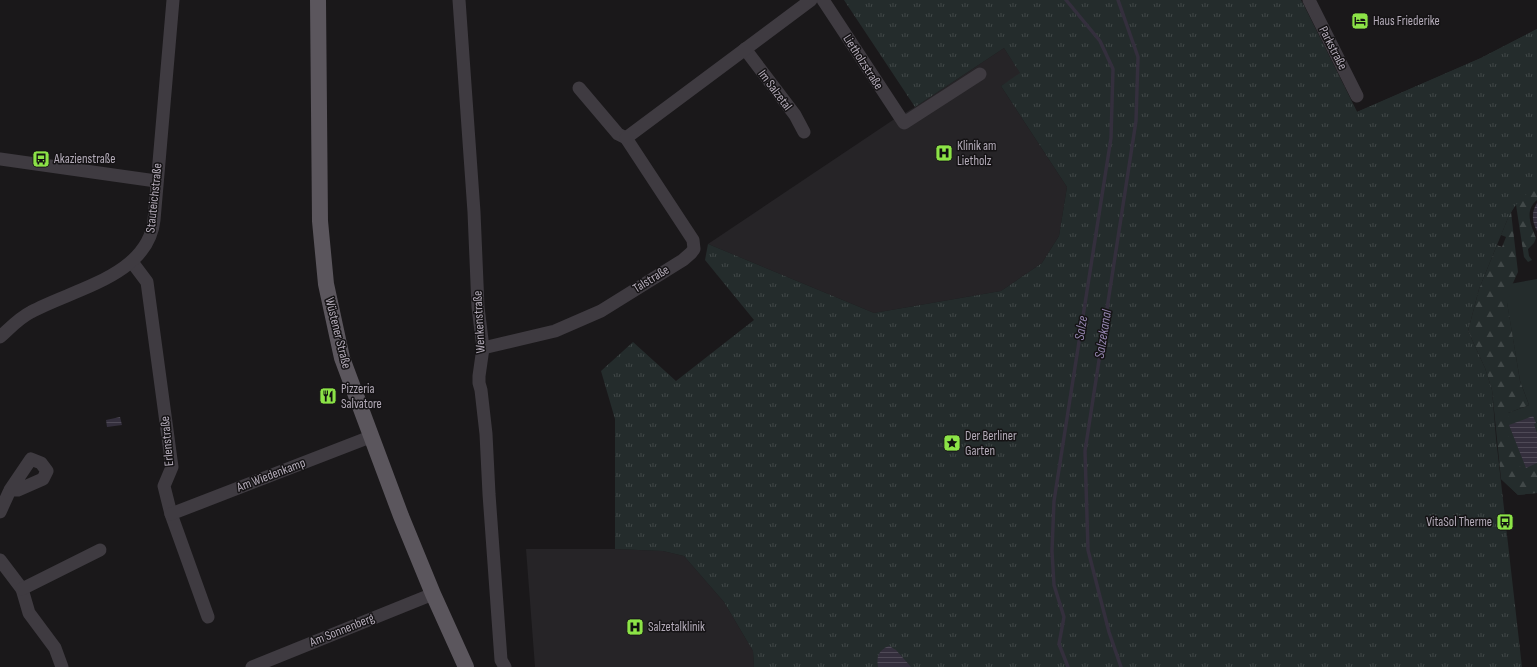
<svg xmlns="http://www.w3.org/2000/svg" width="1537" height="667" font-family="'Sofia Sans Condensed',sans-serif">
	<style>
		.built { fill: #262427 }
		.grass { fill: #242c2c }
		.forest { fill: url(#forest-firs) }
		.park { fill: url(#park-tufts) }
		.water { fill: url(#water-rules) }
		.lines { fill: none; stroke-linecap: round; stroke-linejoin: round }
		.stream { stroke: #342f3d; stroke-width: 3.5 }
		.minor { stroke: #3f3b41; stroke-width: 13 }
		.major { stroke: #5b565d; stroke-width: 16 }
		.labels { text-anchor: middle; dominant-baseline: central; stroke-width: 3; stroke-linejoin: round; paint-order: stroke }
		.poi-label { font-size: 13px; fill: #b3abb8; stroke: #151315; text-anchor: start }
		.street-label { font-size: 13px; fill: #b3abb8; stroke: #151315 }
		.water-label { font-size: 14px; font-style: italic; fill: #9586b0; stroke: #151315 }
	</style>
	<defs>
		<pattern id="forest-firs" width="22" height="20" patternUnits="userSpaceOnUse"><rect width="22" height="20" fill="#242c2c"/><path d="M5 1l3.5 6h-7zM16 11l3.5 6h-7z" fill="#414848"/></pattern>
		<pattern id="park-tufts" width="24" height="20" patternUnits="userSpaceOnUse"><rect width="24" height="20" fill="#242c2c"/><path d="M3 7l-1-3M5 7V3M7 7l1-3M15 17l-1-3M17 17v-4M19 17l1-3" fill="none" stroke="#414848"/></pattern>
		<pattern id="water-rules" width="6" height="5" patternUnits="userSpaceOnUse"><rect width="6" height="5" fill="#342f3d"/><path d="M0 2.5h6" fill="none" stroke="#4f4a57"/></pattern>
	</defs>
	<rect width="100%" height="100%" fill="#1a181a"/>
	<g class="built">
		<path d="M1004,48l17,26 -20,12 66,101 -8,49 -17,27 -41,28 -127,22 -166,-69 185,-124 22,-13z"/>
		<path d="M526,549h89l48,2 21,5 40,46 29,49 1,16h-219z"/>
	</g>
	<path class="grass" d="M1537,279v214l-19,2 -17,-16 2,-57 5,-9 21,-8 -9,-24 -16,-96z"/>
	<path class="forest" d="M1301,0l56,112 124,-54 56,-29v171c-13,11 -6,25 -1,38l-2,5 -6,6 1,7 3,4 -4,2 -4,-5 -8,-52 -5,7 7,60 -10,22 -1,8 13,79 9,24 -21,8 1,3 -3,2 1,3 -4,1 20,52 14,-5v24l-19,2 -17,-16 -9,-89 -7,-22 -17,-37 11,-42 18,-44 5,2 4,-10 -5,-2 7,-17 -128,-3z"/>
	<path class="park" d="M844,0h457l56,112 124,-54 56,-29v154l-23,24 -6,11 -29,71 -11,42 17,37 7,22 4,48 26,229h-768l-1,-16 -29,-49 -40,-46 -21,-5 -48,-2v-130l-14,-48 32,-29 43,39 78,-61 -49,-60 3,-16 166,69 127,-22 41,-28 17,-27 8,-49 -66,-101 19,-13 -16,-25 -89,59z"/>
	<g class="water">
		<path d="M1537,203v28c-5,-9 -6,-19 0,-28z"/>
		<path d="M1533,416l3,7 -2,1 3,9v30l-11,5 -17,-43z"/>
		<path d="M120,417l2,8 -15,2 -1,-7z"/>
		<path d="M889,646l7,4 15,17h-33c-2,-11 1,-17 11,-21z"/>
	</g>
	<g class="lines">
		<g class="stream">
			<path d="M1066,0l34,41 13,28 -2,69 -57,363 -2,50 2,34 10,32 -5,27 9,23"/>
			<path d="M1118,0l20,57 -2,64 -51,330 3,99 21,82 12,35"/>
		</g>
		<g class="minor">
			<path d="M459,0l15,212 4,95 5,41 -4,28v7l2,7 5,44 3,60 12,166 4,7"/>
			<path d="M823,0l81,123 76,-49"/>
			<path d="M1309,0l48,96"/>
			<path d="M745,49l50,66 9,17"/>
			<path d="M579,88l39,46 8,4"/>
			<path d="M0,159l156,22"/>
			<path d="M132,262l15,20 25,185 -8,19 7,28 37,103"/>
			<path d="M0,337c10,-9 19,-19 31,-25 42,-23 117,-36 123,-92l19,-220"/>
			<path d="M483,348l72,-17 46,-20 82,-51 8,-7 3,-4 -1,-9 -67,-102 185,-138"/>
			<path d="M0,512l10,-22 21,-31 10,4 6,8 -4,8 -25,11h-8"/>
			<path d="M171,514l199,-77"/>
			<path d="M0,560l22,29 7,24 26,35 7,19"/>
			<path d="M22,589l78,-39"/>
			<path d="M252,667l181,-73"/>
		</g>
		<path class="major" d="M318,0l2,221 6,63 16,74 59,158 32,78 33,73"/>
	</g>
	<defs>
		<g id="hotel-square" transform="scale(0.9)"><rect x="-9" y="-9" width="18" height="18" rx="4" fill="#8ce347" stroke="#151315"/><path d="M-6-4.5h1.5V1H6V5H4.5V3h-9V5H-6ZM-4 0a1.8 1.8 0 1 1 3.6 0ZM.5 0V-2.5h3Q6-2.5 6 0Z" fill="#111"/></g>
		<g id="hospital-square" transform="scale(0.9)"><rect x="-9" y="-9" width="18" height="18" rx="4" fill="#8ce347" stroke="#151315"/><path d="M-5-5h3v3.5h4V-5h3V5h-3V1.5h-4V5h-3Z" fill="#111"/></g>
		<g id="bus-square" transform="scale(0.9)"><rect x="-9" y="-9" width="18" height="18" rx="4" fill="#8ce347" stroke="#151315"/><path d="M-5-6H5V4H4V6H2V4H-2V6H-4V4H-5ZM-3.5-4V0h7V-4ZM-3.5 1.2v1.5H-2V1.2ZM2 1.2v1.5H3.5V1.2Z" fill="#111"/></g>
		<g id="restaurant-square" transform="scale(0.9)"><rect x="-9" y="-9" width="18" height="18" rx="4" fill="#8ce347" stroke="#151315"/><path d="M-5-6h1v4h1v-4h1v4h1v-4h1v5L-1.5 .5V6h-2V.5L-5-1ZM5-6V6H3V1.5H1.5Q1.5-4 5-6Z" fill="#111"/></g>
		<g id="sight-square" transform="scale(0.9)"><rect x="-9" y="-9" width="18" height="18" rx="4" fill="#8ce347" stroke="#151315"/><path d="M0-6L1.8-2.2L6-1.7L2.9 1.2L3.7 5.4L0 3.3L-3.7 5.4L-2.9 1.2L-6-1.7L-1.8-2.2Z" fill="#111"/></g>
	</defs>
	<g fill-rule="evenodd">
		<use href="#hotel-square" x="1360" y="21"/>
		<use href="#hospital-square" x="944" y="153"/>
		<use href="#bus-square" x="41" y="159"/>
		<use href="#restaurant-square" x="328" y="396"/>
		<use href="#sight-square" x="952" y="443"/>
		<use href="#bus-square" x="1505" y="522"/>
		<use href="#hospital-square" x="635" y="627"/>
	</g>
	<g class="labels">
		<g class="poi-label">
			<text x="1373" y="21">Haus Friederike</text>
			<text x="957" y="146">Klinik am<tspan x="957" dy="15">Lietholz</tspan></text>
			<text x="54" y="159">Akazienstraße</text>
			<text x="341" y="389">Pizzeria<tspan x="341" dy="15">Salvatore</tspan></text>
			<text x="965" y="436">Der Berliner<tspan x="965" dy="15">Garten</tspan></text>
			<text x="1492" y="522" text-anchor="end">VitaSol Therme</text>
			<text x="648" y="627">Salzetalklinik</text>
		</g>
		<g class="street-label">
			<text transform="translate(1333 48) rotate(63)">Parkstraße</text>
			<text transform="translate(863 62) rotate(57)">Lietholzstraße</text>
			<text transform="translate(775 90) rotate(53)">Im Salzetal</text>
			<text transform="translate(154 198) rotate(-84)">Stauteichstraße</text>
			<text transform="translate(651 279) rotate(-32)">Talstraße</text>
			<text transform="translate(479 322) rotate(-93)">Wenkenstraße</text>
			<text transform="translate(338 333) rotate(76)">Wüstener Straße</text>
			<text transform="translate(167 441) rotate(-95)">Erlenstraße</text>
			<text transform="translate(271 475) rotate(-21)">Am Wiedenkamp</text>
			<text transform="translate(342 630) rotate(-22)">Am Sonnenberg</text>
		</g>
		<g class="water-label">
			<text transform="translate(1081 328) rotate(-81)">Salze</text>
			<text transform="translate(1103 334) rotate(-81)">Salzekanal</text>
		</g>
	</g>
</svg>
